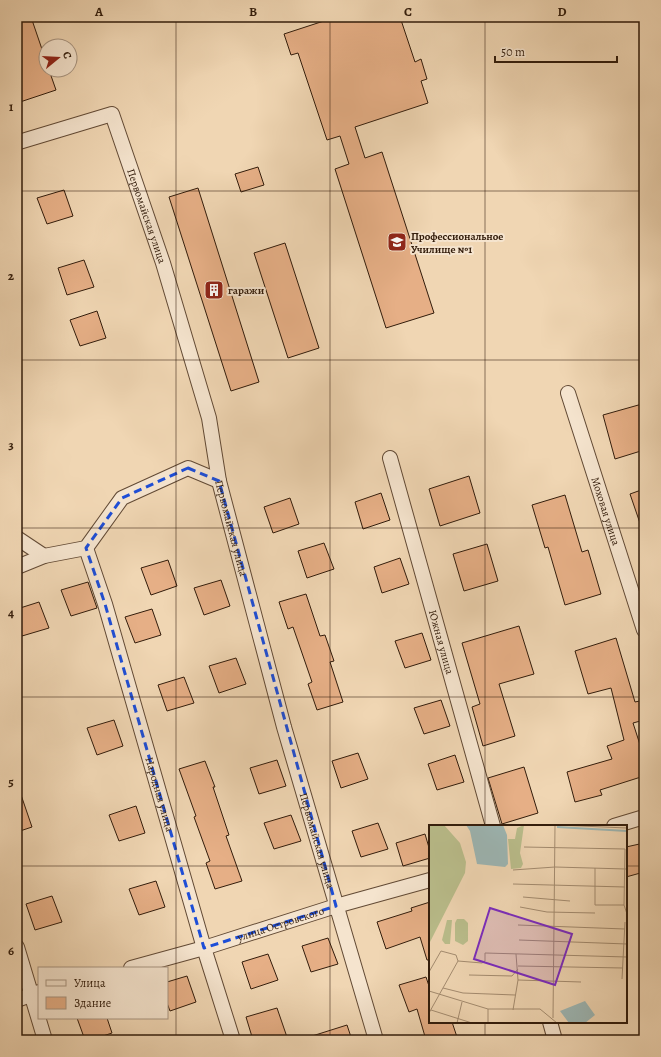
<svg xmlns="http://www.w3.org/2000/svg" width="661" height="1057" font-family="Alegreya,serif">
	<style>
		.building { fill: #e6af86; stroke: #321c0b }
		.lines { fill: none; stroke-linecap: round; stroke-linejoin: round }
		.street-casing { stroke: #624a35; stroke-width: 16 }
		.street { stroke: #f5e4ce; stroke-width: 14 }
		.marked { fill: none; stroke: #1d4ed8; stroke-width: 3; stroke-dasharray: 8 5; stroke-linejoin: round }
		.grid { fill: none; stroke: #321c0b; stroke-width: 1; stroke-opacity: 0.55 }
		.labels { text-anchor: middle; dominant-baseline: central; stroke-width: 4; stroke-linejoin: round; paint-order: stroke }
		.street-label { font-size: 11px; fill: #321c0b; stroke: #f5e4ce }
		.poi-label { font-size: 11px; font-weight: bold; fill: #321c0b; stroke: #f5e4ce; text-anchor: start }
		.inset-river { fill: none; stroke: #9db7b5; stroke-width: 2 }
		.inset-road { fill: none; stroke: #a48c70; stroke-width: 1 }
		.view { fill: #7b2cbf; fill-opacity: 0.15; stroke: #7b2cbf; stroke-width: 2 }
		.inset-edge { fill: none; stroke: #321c0b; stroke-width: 2 }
		.neatline { fill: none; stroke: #321c0b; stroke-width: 1.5 }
		.grid-label { font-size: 13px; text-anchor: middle; font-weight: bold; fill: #321c0b }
	</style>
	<rect width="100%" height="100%" fill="#f0d6b3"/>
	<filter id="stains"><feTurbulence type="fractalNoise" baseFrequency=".005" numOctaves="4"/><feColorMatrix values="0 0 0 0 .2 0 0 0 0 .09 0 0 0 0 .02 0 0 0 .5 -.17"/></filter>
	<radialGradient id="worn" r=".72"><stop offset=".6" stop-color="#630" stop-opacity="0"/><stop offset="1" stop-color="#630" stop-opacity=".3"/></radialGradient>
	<g class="building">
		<path d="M17,17h14l15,44v9h3l7,20 -39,13z"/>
		<path d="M336,17h64l15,45 6,-3 6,20 -6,2 7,22 -73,24 10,31 17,-6 52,161 -48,15 -51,-159 14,-5 -9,-28 -13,4 -29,-87 -7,2 -7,-21z"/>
		<path d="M258,167l6,18 -23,7 -6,-18z"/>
		<path d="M198,188l61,194 -28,9 -62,-194z"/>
		<path d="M64,190l9,26 -26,8 -10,-26z"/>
		<path d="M285,243l34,105 -31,10 -34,-105z"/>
		<path d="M84,260l10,27 -27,8 -9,-27z"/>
		<path d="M97,311l9,27 -26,8 -10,-26z"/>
		<path d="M642,404l2,7v39l-29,9 -12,-44z"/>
		<path d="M469,476l11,37 -40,13 -11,-37z"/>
		<path d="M644,489v39l-2,1 -12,-35z"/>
		<path d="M381,493l9,27 -27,9 -8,-27z"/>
		<path d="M565,495l17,57 6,-2 13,44 -36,11 -17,-58 -3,1 -13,-43z"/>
		<path d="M290,498l9,26 -26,9 -9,-26z"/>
		<path d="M324,543l10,26 -27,9 -9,-27z"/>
		<path d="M487,544l11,37 -34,10 -11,-37z"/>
		<path d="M400,558l9,26 -27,9 -8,-26z"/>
		<path d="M168,560l9,26 -26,9 -10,-27z"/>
		<path d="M221,580l9,26 -26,9 -10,-27z"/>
		<path d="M88,582l9,26 -26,8 -10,-26z"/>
		<path d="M306,594l14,42 5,-1 9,26 -4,1 13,40 -26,8 -9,-26 4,-2 -19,-55 -5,2 -9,-27z"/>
		<path d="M39,602l10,26 -27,8 -5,-14v-13z"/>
		<path d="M152,609l9,26 -26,8 -10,-26z"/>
		<path d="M519,626l15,48 -35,10 16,52 -32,10 -11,-39 8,-3 -18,-61z"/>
		<path d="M422,633l9,27 -26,8 -10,-27z"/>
		<path d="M616,638l19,64 9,-2v20l-11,3 11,34v19l-44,14 2,5 -27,7 -8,-30 45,-13 -5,-13 17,-6 -13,-52 -23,6 -13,-43z"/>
		<path d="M236,658l10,26 -27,9 -10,-27z"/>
		<path d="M184,677l10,26 -27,8 -9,-26z"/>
		<path d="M441,700l9,26 -26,8 -10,-26z"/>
		<path d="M114,720l9,26 -26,9 -10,-27z"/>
		<path d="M358,753l10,26 -27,9 -9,-27z"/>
		<path d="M455,755l9,27 -27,8 -9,-26z"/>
		<path d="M277,760l9,26 -27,8 -9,-26z"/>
		<path d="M205,761l10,26h-2l16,48 -3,1 16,45 -27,8 -9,-26 4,-2 -16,-44 2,-1 -17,-47z"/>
		<path d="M524,767l14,46 -36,11 -14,-46z"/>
		<path d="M17,789h2l13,38 -15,5z"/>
		<path d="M136,806l9,27 -26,8 -10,-26z"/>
		<path d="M291,815l10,26 -27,8 -10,-26z"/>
		<path d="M378,823l10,26 -27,8 -9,-26z"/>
		<path d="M425,834l5,17v7l-27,8 -7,-23z"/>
		<path d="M644,843v29l-18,5v-30z"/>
		<path d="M156,881l9,26 -26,8 -10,-26z"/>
		<path d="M52,896l10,26 -27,8 -9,-26z"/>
		<path d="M430,902v58h-3l-7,-23 -34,12 -9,-27 35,-11 -1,-3z"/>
		<path d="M328,938l10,26 -27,8 -9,-26z"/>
		<path d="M268,954l10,26 -27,9 -9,-27z"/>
		<path d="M187,976l9,26 -26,9 -3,-8v-21z"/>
		<path d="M426,977l4,12v33h22l6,18h-32l-9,-31 -8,3 -10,-27z"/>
		<path d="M277,1008l11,32h-35l-7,-23z"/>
		<path d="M77,1018h30l5,15 -21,7h-6z"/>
		<path d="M347,1025l5,15h-42l-1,-3z"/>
	</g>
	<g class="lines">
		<g class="street-casing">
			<g id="street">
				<path id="s1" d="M17,141l2,1 93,-28 51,149 46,155 10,63 65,246 92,313"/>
				<path id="s2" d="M568,393l76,237"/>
				<path id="s3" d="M390,458l103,368"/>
				<path d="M17,538l27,18"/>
				<path id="s4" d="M86,548l19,56 99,344 29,92"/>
				<path d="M17,567l27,-11 42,-8 36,-50 66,-30 31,13"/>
				<path d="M614,826l30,-9"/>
				<path d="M17,947l28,93"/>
				<path id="s5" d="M131,968l73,-20 132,-42 94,-26"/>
				<path d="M17,1000l22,-8"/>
				<path d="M550,1022l5,18"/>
			</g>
		</g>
		<use href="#street" class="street"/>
	</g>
	<path class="marked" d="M188,468l31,13 117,425 -132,42 -99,-344 -19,-56 36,-50z"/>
	<path class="grid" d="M176,17v1023M330,17v1023M485,17v809M17,191h627M17,360h627M17,528h627M17,697h627M17,866h413M626,866h18M485,1022v18"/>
	<defs>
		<g id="university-square" transform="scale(1)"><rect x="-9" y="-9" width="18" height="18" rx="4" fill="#8f2418" stroke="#f5e4ce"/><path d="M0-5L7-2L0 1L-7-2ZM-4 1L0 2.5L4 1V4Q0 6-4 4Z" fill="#fff"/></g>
		<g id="building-square" transform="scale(1)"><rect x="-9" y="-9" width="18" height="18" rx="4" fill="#8f2418" stroke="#f5e4ce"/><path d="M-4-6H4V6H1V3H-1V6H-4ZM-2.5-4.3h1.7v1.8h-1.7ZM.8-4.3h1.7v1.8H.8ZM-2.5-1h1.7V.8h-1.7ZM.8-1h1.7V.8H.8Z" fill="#fff"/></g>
	</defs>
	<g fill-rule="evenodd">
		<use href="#university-square" x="397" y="242"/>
		<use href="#building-square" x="214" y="290"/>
	</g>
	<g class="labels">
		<g class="street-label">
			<text stroke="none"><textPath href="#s1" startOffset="207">Первомайская улица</textPath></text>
			<text stroke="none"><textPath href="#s2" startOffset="124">Моховая улица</textPath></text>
			<text stroke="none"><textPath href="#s1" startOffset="531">Первомайская улица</textPath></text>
			<text stroke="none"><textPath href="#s3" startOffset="191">Южная улица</textPath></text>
			<text stroke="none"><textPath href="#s4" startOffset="257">Народная улица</textPath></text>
			<text stroke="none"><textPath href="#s1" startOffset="855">Первомайская улица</textPath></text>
			<text stroke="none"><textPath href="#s5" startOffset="156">улица Островского</textPath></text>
		</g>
		<g class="poi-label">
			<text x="411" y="236">Профессиональное<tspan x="411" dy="13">Училище №1</tspan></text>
			<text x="228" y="290">гаражи</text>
		</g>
	</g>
	<g transform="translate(429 825)">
		<rect width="198" height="198" fill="#f0d6b3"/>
		<path d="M0,0h15l16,18 6,19 -1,11 -36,71zM95,0l-4,28 3,11 -2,4 -10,1 -3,-30h7l2,-11zM28,94h7l4,4v18l-5,4 -8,-4v-18zM18,95h5l-2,24h-5l-3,-4z" fill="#babe8c"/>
		<path d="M37,0h37l4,10 1,29 -3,3 -28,-3 -7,-33zM156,176l10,14 -10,8h-16l-9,-12z" fill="#9db7b5"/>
		<path class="inset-river" d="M128,2l70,4"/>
		<path class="inset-road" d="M128,0l70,3M95,22l101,2 -1,56 3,9M166,43v37h29M84,45l42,-3 71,2M84,59l112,3M94,72l47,4M91,82l27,5 48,1M89,100l107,4M90,115l108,4M89,141l105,2M0,147l12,-21 15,4 2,6 24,2 3,-2v-8l142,4M40,150l43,1 6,-7M193,154l3,-57M89,155l63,2M14,163l20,5 52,2M0,166l59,18h52l17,14M2,185l41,13M84,185l5,-30 -2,-26M0,188l29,-52M124,193l2,-193M28,198l5,-21M59,198v-14"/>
		<path class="view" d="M61,83l82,26 -17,51 -81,-26z"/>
		<rect width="198" height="198" class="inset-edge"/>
	</g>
	<rect width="661" height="1057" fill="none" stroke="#f0d6b3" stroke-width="44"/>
	<rect x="38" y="967" width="130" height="52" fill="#f5e4ce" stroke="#a79480"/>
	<rect x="46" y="980" width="20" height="6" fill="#f5e4ce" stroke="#a79480"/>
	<text x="74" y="987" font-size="12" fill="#321c0b">Улица</text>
	<rect x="46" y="997" width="20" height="12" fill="#e6af86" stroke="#a79480"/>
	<text x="74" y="1007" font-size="12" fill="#321c0b">Здание</text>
	<g transform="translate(58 58) rotate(72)"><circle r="19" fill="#f5e4ce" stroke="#a79480"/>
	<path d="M0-3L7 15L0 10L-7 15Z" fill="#8f2418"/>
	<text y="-6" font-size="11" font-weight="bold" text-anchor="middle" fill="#321c0b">С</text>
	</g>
	<path d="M495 56v6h122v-6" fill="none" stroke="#321c0b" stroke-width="2"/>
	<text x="501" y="56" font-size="12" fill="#321c0b" stroke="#f5e4ce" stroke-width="3" paint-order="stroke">50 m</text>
	<rect x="22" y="22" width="617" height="1013" class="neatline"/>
	<g class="grid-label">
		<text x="99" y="16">A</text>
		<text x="253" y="16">B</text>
		<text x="408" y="16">C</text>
		<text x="562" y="16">D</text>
		<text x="11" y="111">1</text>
		<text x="11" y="280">2</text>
		<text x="11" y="449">3</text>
		<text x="11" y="617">4</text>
		<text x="11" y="786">5</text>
		<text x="11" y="955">6</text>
	</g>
	<rect width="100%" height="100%" filter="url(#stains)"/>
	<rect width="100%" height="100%" fill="url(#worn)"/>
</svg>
